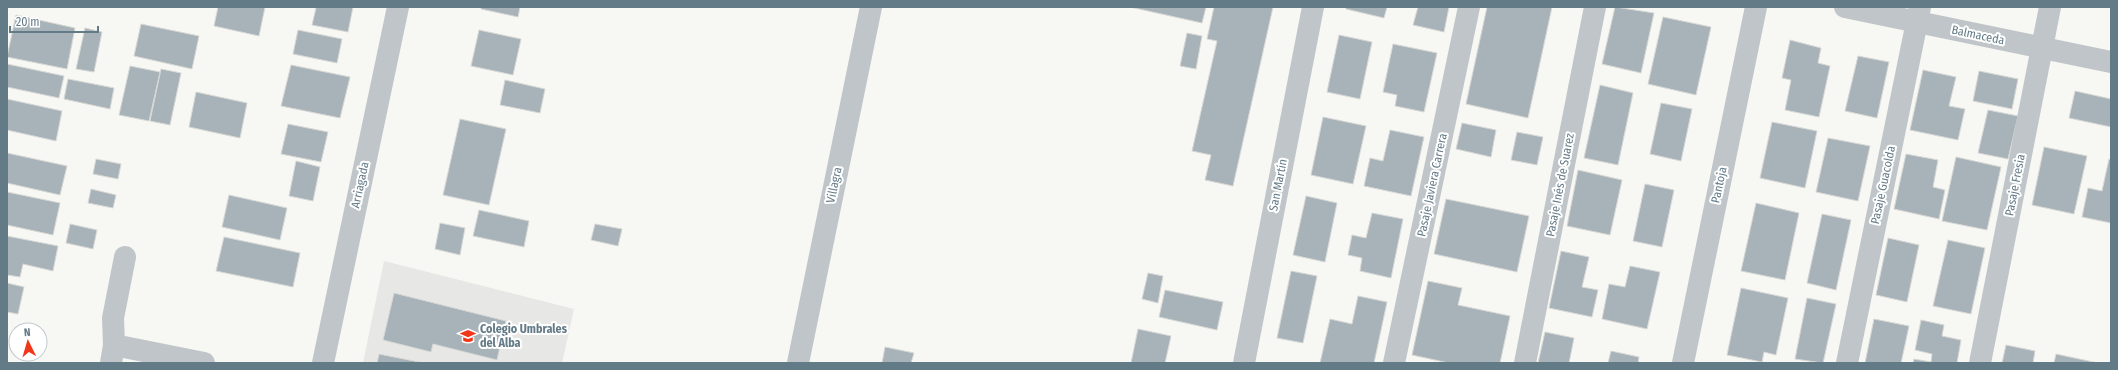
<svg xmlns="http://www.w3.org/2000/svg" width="2118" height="370" font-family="'Fira Sans Condensed',sans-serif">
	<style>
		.built { fill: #e7e8e6 }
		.building { fill: #a7b3b8; stroke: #d8d8d6 }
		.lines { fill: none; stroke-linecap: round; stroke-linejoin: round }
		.minor { stroke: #bfc5c8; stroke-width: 22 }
		.labels { text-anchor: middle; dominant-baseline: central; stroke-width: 4; stroke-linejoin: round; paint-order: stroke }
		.street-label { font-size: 12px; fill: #637a87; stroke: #fff }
		.poi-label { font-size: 12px; font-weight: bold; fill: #637a87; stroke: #fff; text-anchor: start }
	</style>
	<rect width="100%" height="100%" fill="#f7f7f3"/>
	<path class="built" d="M384,261l190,48 -12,54h-199z"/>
	<g class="building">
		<path d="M218,7h47l-6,29 -45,-10z"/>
		<path d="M313,7h40l-5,25 -36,-7 4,-17z"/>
		<path d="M481,7h39l-2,10 -37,-8z"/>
		<path d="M1130,7h76l-4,16z"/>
		<path d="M1214,7h59l-40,179 -28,-6 6,-25 -19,-4 25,-110 -10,-2z"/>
		<path d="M1346,7h41l-3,11 -38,-9z"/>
		<path d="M1418,7h31l-5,25 -31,-7z"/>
		<path d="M1487,7h65l-24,111 -62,-14z"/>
		<path d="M1615,7l39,6 -13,60 -39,-9z"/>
		<path d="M16,15l59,13 -8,41 -60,-12z"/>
		<path d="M1663,17l48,10 -15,68 -48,-11z"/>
		<path d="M141,24l58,12 -7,33 -58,-13z"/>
		<path d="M85,28l17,4 -8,40 -18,-3z"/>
		<path d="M298,30l44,9 -5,24 -44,-9z"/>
		<path d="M479,30l42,9 -8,36 -42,-9z"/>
		<path d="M1187,33l15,3 -6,33 -16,-3z"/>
		<path d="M1339,35l33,7 -12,57 -33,-7z"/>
		<path d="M1790,40l31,8 -3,15 12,3 -11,51 -34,-7 6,-30 -9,-2z"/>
		<path d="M1393,44l44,9 -13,59 -29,-6 2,-11 -14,-3z"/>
		<path d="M1858,56l31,6 -12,56 -32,-7z"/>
		<path d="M7,64l57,12 -5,22 -52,-11z"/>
		<path d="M291,65l59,12 -10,41 -59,-12z"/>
		<path d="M130,66l30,6 -11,49 -30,-6z"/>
		<path d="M161,69l20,4 -11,52 -20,-4z"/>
		<path d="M1923,70l33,7 -7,29 16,3 -7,31 -48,-10z"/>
		<path d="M1979,71l39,8 -6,30 -39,-8z"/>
		<path d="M68,79l46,9 -4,21 -46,-10z"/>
		<path d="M505,80l40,9 -5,24 -40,-8z"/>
		<path d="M1600,85l33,8 -15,72 -34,-7z"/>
		<path d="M2075,91l36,8v28l-42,-9z"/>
		<path d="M196,92l51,11 -7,35 -51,-11z"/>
		<path d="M7,99l55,12 -6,30 -49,-11z"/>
		<path d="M1661,103l31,6 -11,52 -31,-7z"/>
		<path d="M1988,110l30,6 -10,43 -30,-6z"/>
		<path d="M1323,117l43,9 -13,58 -42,-9z"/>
		<path d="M460,119l46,10 -17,76 -46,-10z"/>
		<path d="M1772,122l45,9 -12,57 -45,-10z"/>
		<path d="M1462,123l34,7 -5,27 -35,-8z"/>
		<path d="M288,124l40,8 -7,30 -40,-8z"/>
		<path d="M1390,130l34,7 -13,59 -47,-10 6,-28 13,3z"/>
		<path d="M1517,132l26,5 -6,28 -26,-5z"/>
		<path d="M1828,138l42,8 -12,55 -42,-9z"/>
		<path d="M2044,147l43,9 -13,58 -42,-9z"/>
		<path d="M7,153l60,13 -7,29 -53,-12z"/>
		<path d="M1906,154l32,6 -5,27 12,3 -6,29 -45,-10z"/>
		<path d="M1956,157l45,10 -14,63 -45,-9z"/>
		<path d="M96,159l25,5 -3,15 -25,-5z"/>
		<path d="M2109,159l2,1v63l-29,-6 6,-29 14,3z"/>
		<path d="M296,161l24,6 -7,34 -24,-5z"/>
		<path d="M1578,170l44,10 -12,55 -43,-9z"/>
		<path d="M1645,184l29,6 -12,57 -29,-6z"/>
		<path d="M91,189l25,6 -3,13 -25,-5z"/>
		<path d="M7,192l53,11 -7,32 -46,-10z"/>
		<path d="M229,195l58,13 -7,32 -58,-13z"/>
		<path d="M1306,196l31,7 -12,59 -32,-7z"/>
		<path d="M1446,199l83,17 -12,56 -83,-18z"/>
		<path d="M1756,203l43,10 -14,67 -44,-9z"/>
		<path d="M479,210l50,11 -5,26 -51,-11z"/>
		<path d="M1372,213l31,6 -12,59 -31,-7 2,-13 -14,-3 4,-20 14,3z"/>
		<path d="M1822,214l29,6 -15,70 -29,-7z"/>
		<path d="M440,223l25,5 -5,27 -25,-6z"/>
		<path d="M70,224l27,6 -4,19 -27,-6z"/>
		<path d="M595,224l27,5 -4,17 -27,-6z"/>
		<path d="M7,236l51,10 -5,25 -30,-7 -3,13 -13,-2z"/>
		<path d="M224,237l76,16 -7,34 -77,-16z"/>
		<path d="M1888,238l31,7 -12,57 -31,-7z"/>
		<path d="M1948,240l37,8 -14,66 -38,-8z"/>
		<path d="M1561,251l28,6 -7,30 16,3 -6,27 -43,-9z"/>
		<path d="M1630,266l30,6 -13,57 -45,-10 7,-35 16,3z"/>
		<path d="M1291,271l26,5 -14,67 -26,-5z"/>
		<path d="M1148,273l15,3 -5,27 -16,-4z"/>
		<path d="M1428,281l34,7 -4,17 52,11 -10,47h-51l-37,-8z"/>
		<path d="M7,283l17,4 -6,27 -11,-2z"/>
		<path d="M1741,288l47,10 -12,57 -12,-3 -2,10 -35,-7z"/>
		<path d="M1165,290l58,12 -6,28 -58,-13z"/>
		<path d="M394,293l112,28 -9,39 -64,-16 -2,8 -48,-12z"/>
		<path d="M1358,296l29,6 -13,61h-54l10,-44 22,5z"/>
		<path d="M1807,298l29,6 -13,59 -28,-4z"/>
		<path d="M1874,319l35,7 -8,37h-36z"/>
		<path d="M1921,320l23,5 -2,11 19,4 -4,23h-44l1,-4 17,3 1,-8 -17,-4z"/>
		<path d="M1138,329l33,7 -6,27h-34z"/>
		<path d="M1545,332l29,6 -5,25h-31z"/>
		<path d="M2006,345l29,6 -2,12h-31z"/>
		<path d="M885,347l29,6 -3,10h-29z"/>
		<path d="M1611,351l28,6 -1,6h-30z"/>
		<path d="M379,354l45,9h-47z"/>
		<path d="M2056,354l42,9h-44z"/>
	</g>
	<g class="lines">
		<g class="minor">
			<path d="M1845,7l266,55"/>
			<path d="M114,345l-1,-27 12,-61"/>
			<path d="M111,363l3,-18 90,18"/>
			<path d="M323,363l75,-356"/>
			<path d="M798,363l73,-356"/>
			<path d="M1244,363l69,-356"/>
			<path d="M1394,363l75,-356"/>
			<path d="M1525,363l70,-356"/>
			<path d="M1683,363l73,-356"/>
			<path d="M1847,363l73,-356"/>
			<path d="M1980,363l70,-356"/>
		</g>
	</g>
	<defs>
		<g id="school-bare" transform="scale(1.2)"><path d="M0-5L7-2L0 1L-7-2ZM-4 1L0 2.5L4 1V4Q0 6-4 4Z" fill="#f13719" stroke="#fff" stroke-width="2.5" paint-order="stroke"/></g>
	</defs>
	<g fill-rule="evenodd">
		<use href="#school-bare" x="468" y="336"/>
	</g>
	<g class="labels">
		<g class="street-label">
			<text transform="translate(1978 35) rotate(12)">Balmaceda</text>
			<text transform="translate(360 185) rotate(-78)">Arriagada</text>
			<text transform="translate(834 185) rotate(-78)">Villagra</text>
			<text transform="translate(1278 185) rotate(-79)">San Martín</text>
			<text transform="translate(1432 185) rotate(-78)">Pasaje Javiera Carrera</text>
			<text transform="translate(1560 185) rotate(-79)">Pasaje Inés de Suarez</text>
			<text transform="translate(1719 185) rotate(-78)">Pantoja</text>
			<text transform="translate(1883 185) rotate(-78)">Pasaje Guacolda</text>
			<text transform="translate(2015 185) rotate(-79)">Pasaje Fresia</text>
		</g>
		<g class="poi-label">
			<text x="480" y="329">Colegio Umbrales<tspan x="480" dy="14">del Alba</tspan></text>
		</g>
	</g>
	<rect width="2118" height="370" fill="none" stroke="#637a87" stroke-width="16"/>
	<g transform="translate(28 342) rotate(355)"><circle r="19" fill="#ffffff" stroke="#c1cacf"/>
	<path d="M0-3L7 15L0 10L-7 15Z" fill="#f13719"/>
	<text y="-6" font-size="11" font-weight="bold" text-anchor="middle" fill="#637a87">N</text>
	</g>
	<path d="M10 26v6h88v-6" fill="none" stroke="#637a87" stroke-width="2"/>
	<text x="16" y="26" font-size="12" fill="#637a87" stroke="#ffffff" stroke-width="3" paint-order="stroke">20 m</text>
</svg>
